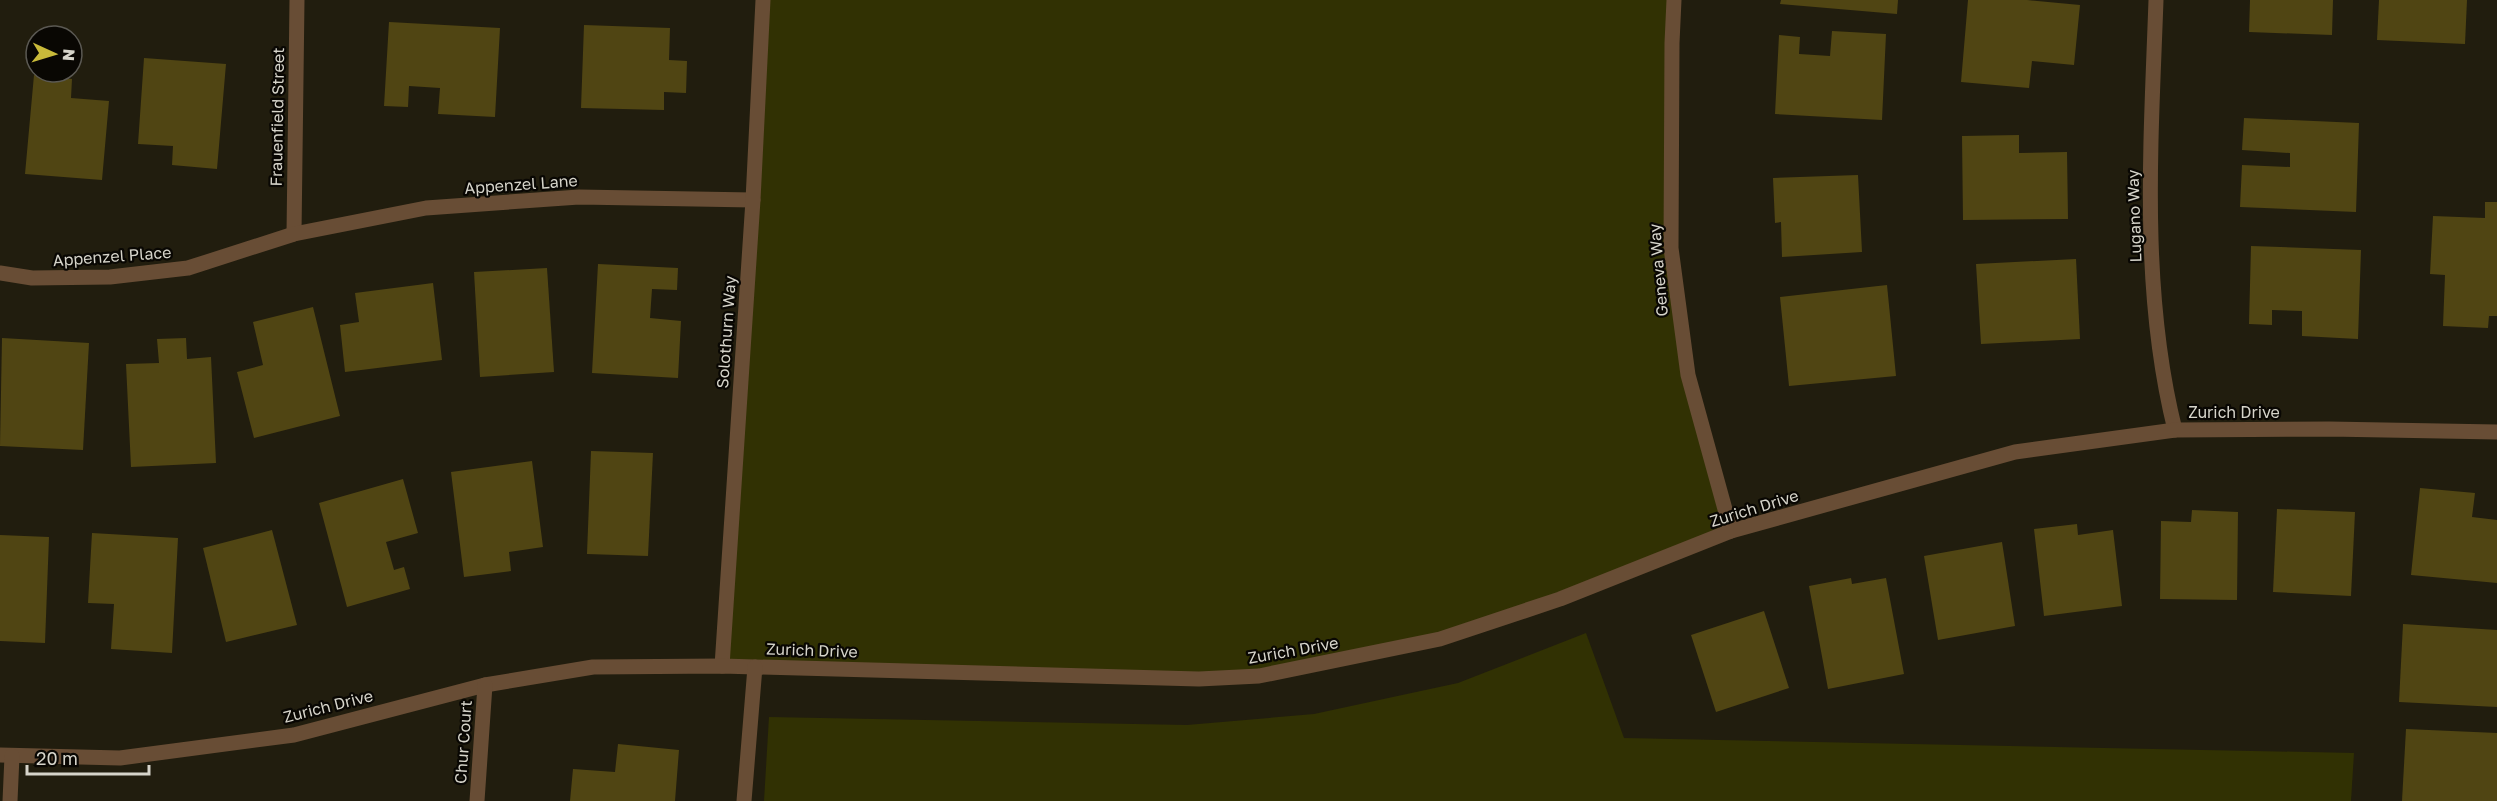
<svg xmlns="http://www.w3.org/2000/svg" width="2497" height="801" font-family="'Golos Text',sans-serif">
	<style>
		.green { fill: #313103 }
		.building { fill: #504513 }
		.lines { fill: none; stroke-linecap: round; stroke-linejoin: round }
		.minor { stroke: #684d35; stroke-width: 15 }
		.labels { text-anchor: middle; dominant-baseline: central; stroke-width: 4.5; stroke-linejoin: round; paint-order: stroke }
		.street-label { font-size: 16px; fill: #d6d4ca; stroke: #090703 }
	</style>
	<rect width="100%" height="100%" fill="#211d0e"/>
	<g class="green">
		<path d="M763,0h911l-3,248 17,127 43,156 -291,108 -181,37 -537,-10z"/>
		<path d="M1586,633l38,105 730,15 -3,48h-1587l5,-84 418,8 127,-11 144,-31z"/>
	</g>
	<g class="building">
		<path d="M1781,0h117l-1,14 -117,-10z"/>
		<path d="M1968,0h59l53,5 -6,60 -42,-4 -3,27 -68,-6z"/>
		<path d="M2250,0h83l-1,35 -83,-3z"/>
		<path d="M2379,0h88l-2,44 -88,-4z"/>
		<path d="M389,22l111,6 -5,89 -57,-3 2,-26 -31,-2 -1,21 -24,-1z"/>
		<path d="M584,25l86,3 -1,32 18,1 -1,32 -22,-1v18l-83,-2z"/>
		<path d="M1832,31l54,3 -4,86 -107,-6 4,-79 21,2 -1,17 31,2z"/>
		<path d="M144,58l82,6 -9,105 -45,-4 1,-19 -35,-2z"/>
		<path d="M34,75l38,4 -1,19 38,3 -7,79 -77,-6z"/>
		<path d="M2244,118l115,5 -3,89 -116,-5 2,-42 48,2v-14l-48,-3z"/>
		<path d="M2019,135v18l48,-1 1,67 -105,1 -1,-84z"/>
		<path d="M1858,175l4,77 -80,5 -1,-35 -6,1 -2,-45z"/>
		<path d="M2485,202h12v114h-8l-1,12 -45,-2 2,-51 -15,-1 3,-58 52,2z"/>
		<path d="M2251,246l110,4 -3,89 -56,-3v-25l-30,-1v15l-23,-1z"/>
		<path d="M2076,259l4,80 -99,5 -5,-80z"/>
		<path d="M598,264l80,4 -1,22 -25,-1 -2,29 31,3 -3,57 -86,-5z"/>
		<path d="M547,268l7,104 -74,5 -6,-105z"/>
		<path d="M433,283l9,77 -97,12 -5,-47 19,-3 -4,-29z"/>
		<path d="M1887,285l9,91 -107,10 -9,-89z"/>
		<path d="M313,307l27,109 -86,22 -17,-66 26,-7 -10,-43z"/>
		<path d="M2,338l87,5 -6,107 -83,-4z"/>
		<path d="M186,338l1,21 24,-2 5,106 -85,4 -5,-103 33,-1 -2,-24z"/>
		<path d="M591,451l62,2 -5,103 -61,-2z"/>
		<path d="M532,461l11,86 -34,5 2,19 -47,6 -13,-105z"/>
		<path d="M403,479l15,54 -32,9 8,28 10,-3 6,22 -63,18 -28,-104z"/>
		<path d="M2420,488l55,5 -3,24 25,3v63l-86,-8z"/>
		<path d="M2277,509l78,3 -4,84 -78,-4z"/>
		<path d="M2192,510l46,2 -1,88 -77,-1 1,-78 30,1z"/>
		<path d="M2077,524l1,11 35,-5 9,76 -78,10 -10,-87z"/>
		<path d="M272,530l25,95 -71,17 -23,-94z"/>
		<path d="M92,533l86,5 -6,115 -61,-4 3,-45 -26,-1z"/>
		<path d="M0,535l49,2 -4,106 -45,-2z"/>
		<path d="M2002,542l13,84 -77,14 -14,-84z"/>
		<path d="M1851,578l1,6 34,-6 18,96 -76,15 -19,-103z"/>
		<path d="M1764,611l25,77 -73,24 -25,-77z"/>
		<path d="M2403,624l94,6v77l-98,-5z"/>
		<path d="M2406,729l91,4v68h-95z"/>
		<path d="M618,744l61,6 -4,51h-105l3,-32 42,3z"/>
	</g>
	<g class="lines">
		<g class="minor">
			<path d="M1674,0l-2,43 -1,205 17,127 43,156"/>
			<path d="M2156,0c-5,143 -16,290 19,430"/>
			<path d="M294,234l3,-234"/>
			<path d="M0,273l32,5 78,-1 78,-9 106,-34 132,-26 153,-11 174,3"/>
			<path d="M722,666l31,-466 10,-200"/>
			<path d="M0,755l120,3 174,-23 191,-50 108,-18 129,-1 477,13 60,-3 181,-37 120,-40 171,-68 284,-79 160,-22 154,-1 168,3"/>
			<path d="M10,801l2,-45"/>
			<path d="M477,801l8,-116"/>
			<path d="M744,801l11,-134"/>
		</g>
	</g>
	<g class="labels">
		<g class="street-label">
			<text transform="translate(277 117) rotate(-89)">Frauenfield Street</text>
			<text transform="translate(521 184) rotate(-4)">Appenzel Lane</text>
			<text transform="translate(2134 216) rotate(-92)">Lugano Way</text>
			<text transform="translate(112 256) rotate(-4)">Appenzel Place</text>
			<text transform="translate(1658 270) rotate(-95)">Geneva Way</text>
			<text transform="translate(726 332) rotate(-86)">Solothurn Way</text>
			<text x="2234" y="412">Zurich Drive</text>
			<text transform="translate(1754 508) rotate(-17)">Zurich Drive</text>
			<text transform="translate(812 650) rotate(2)">Zurich Drive</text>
			<text transform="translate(1293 650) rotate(-10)">Zurich Drive</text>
			<text transform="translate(328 706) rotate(-14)">Zurich Drive</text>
			<text transform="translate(463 742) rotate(-86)">Chur Court</text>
		</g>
	</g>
	<g transform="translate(54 54) rotate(94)"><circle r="28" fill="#090703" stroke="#5b5953" stroke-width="1.5"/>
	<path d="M0-4.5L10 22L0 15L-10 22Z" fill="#c9ba3a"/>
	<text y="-9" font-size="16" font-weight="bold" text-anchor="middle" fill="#d6d4ca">N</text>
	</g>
	<path d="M27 765v9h122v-9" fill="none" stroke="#d6d4ca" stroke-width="3"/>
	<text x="36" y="765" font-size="18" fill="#d6d4ca" stroke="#090703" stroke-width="4.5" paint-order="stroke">20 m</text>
</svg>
